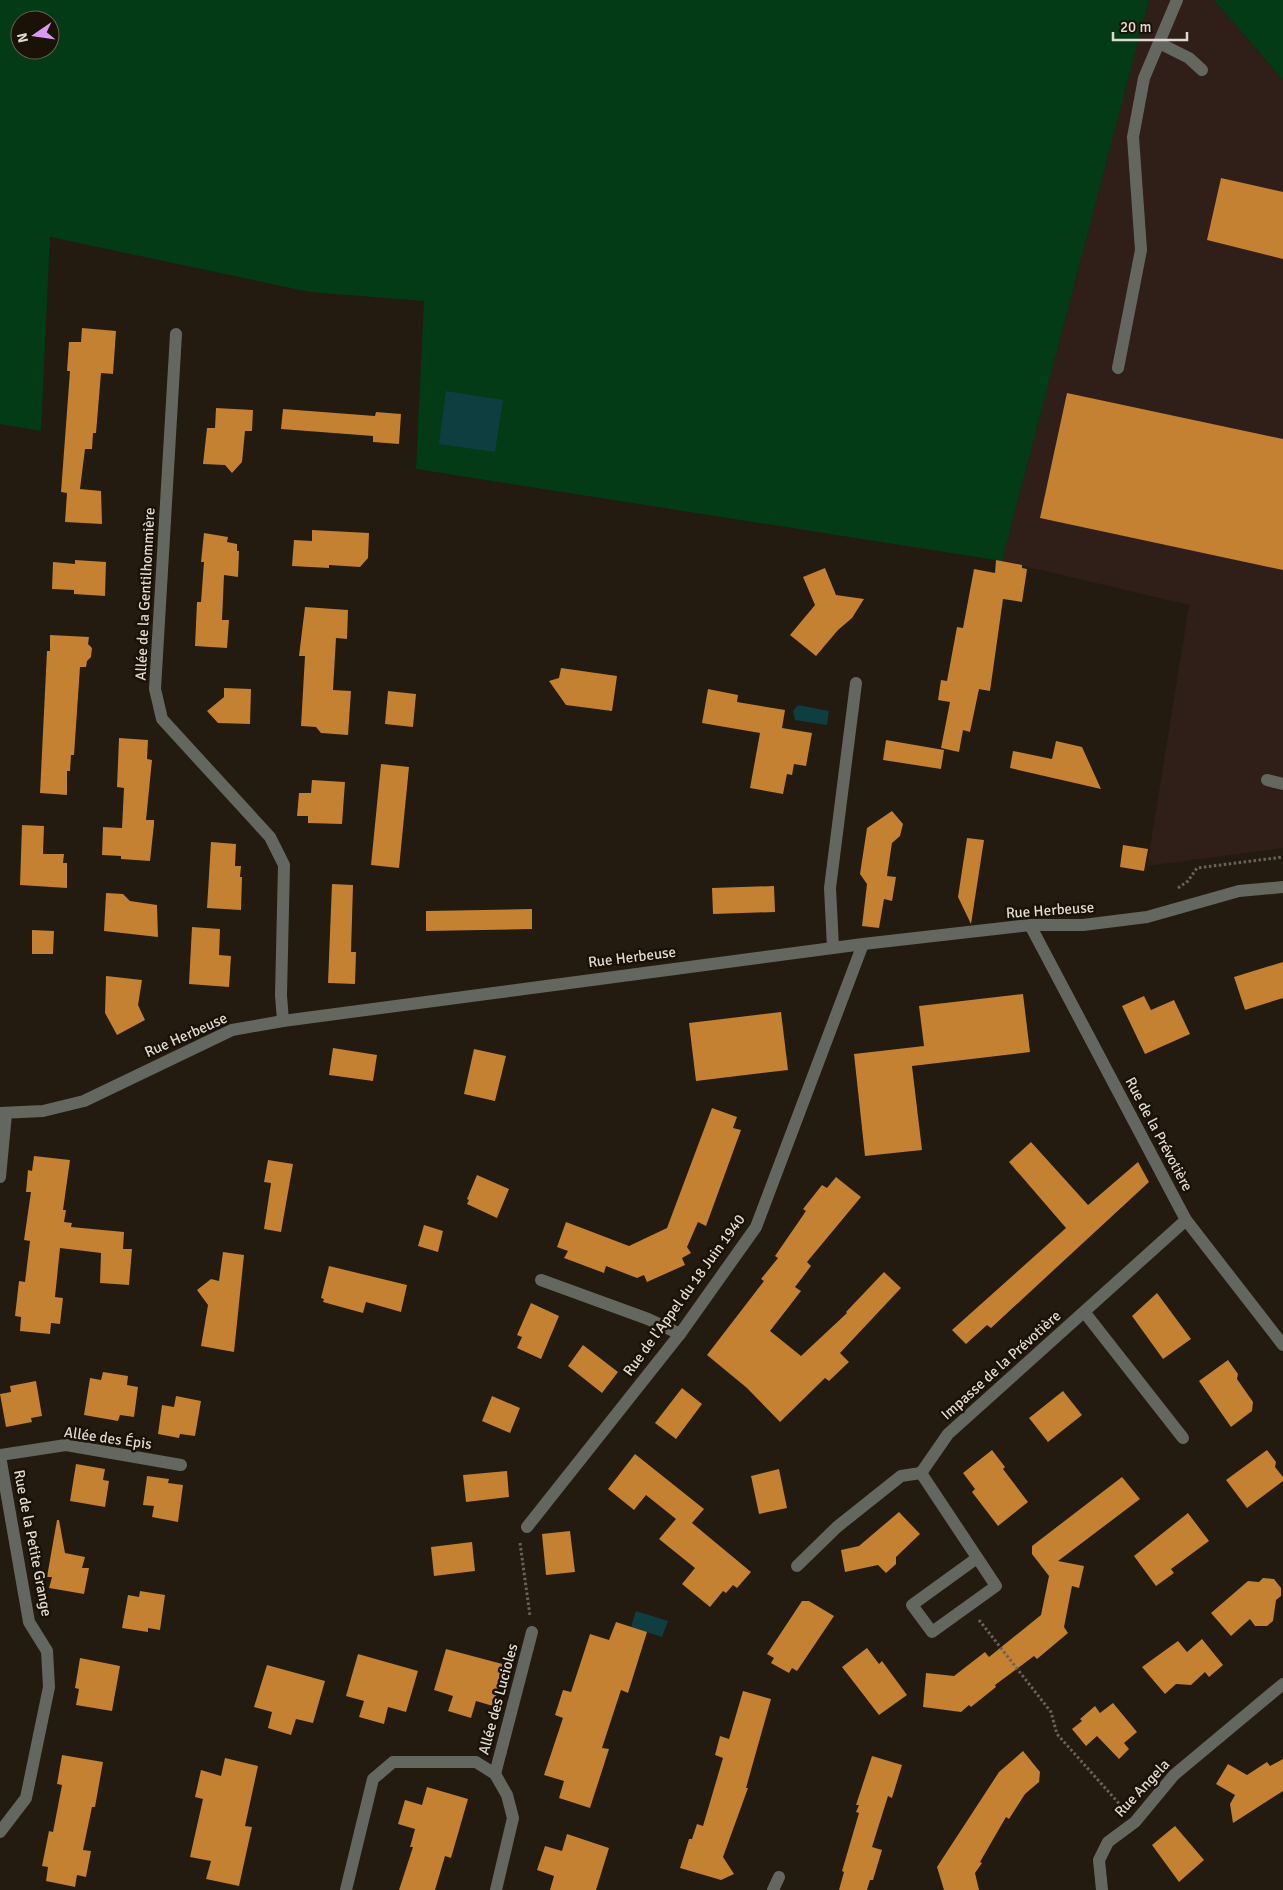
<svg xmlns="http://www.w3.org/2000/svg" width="1283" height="1890" font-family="Signika,sans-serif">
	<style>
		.commercial { fill: #301e18 }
		.green { fill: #033b17; fill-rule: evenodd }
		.water { fill: #0e3e3f }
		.building { fill: #c38131 }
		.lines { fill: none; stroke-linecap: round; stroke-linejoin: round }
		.path { stroke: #6b635a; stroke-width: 3; stroke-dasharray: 2.5 2.5; stroke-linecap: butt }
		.minor { stroke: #646760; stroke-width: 12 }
		.labels { text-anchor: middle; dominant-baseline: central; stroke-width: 5; stroke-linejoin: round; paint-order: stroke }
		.street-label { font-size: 15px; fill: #dfd9d2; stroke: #1a1107 }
	</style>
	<rect width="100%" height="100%" fill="#231a10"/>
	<path class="commercial" d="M1149,0h65l69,80v768l-136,18 42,-261 -187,-44z"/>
	<g class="green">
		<path d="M0,0h1149l-147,561 -586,-92 8,-168 -114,-9 -260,-55 -9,194 -41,-7zM20,20h30v30h-30z"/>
		<path d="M1214,0h69v80z"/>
	</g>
	<g class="water">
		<path d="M446,391l57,9 -8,52 -56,-8z"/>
		<path d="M798,705l31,6 -2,14 -32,-5 -2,-9z"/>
		<path d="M636,1611l32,10 -6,16 -31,-10z"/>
	</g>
	<g class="building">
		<path d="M1221,178l62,14v67l-76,-19z"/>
		<path d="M82,328l34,3 -3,43 -12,-1 -5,60h-3l-1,16h-7l-5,40 21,2 1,33 -37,-2 2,-29 -6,-1 9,-121h-3l2,-29h12z"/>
		<path d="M1067,393l216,46v131l-243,-52z"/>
		<path d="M216,408l37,2 -1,21h-7l-3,31 -10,11 -7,-8 -22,-1 4,-36h8z"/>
		<path d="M283,409l92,7 1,-4 25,2 -2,30 -26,-2v-6l-92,-7z"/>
		<path d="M312,530l57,3 -1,25 -8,9 -31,-2v3l-37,-2 2,-26 18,1z"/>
		<path d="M204,533l24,4 -1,5 10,2v7h2l-1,26 -14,-2 -2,45h7l-2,28 -32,-2 2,-44h4l3,-40h-3z"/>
		<path d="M75,560l31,2 -1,34 -31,-2v-4l-22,-1 1,-27 22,2z"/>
		<path d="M996,560l26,5v3l5,1 -5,33 -19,-3 -13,92 -11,-2 -9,43 -7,-2 -4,22 -18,-4 9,-46 -12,-2 3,-20 6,1 10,-54 6,1 11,-59 21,4z"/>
		<path d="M825,568l11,27 28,4 -12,19 -14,12 -22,26 -26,-21 25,-30 -12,-28z"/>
		<path d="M305,607l43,3 -1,29 -11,-1 -3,52 18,1 -3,44 -27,-2 -5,-6 -15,-1 4,-70h-6z"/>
		<path d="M50,635l39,2 -1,7 4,4 -1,9 -4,4 -1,6h-6l-6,88h-3l-1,16h-3v24l-27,-2 7,-142h3z"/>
		<path d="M561,668l56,8 -5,35 -46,-6 -17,-24 10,-3z"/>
		<path d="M224,688l27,1 -1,35 -32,-1 -11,-12 17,-14z"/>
		<path d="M708,689l30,6 -1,7 48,8 -3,18 30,5 -6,33 -12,-2 -2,11 -5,-1 -4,20 -33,-6 10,-55 -58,-10z"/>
		<path d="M388,691l28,3 -3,33 -28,-3z"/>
		<path d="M119,738l29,2 -1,19 5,1 -6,60h8v4l-4,37 -29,-2v-3l-19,-1 1,-28 19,1 2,-40 -7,-1z"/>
		<path d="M886,740l58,10 -3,19 -58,-9z"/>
		<path d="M1056,741l26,6 19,42 -91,-21 3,-17 39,8z"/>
		<path d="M381,764l28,3 -10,101 -28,-3z"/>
		<path d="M312,780l33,2 -3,42 -34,-1v-7h-11l2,-23h12z"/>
		<path d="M892,811l11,13 -3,12 -8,7 -5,33 9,1 -4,24 -8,-2 -5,29 -17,-2 5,-42 -7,-10 7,-46z"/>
		<path d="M22,825l22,1 -1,28h21l-1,9h4v25l-47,-3z"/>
		<path d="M967,838l17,2 -13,84 -13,-27z"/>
		<path d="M211,842l25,2 -1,22h6l-1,11h2l-1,33 -34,-2z"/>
		<path d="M1123,845l25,4 -4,22 -24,-4z"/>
		<path d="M332,884l21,1 -2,67h5l-1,32 -27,-1z"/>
		<path d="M774,886l1,26 -62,2 -1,-26z"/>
		<path d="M106,893l17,1 7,7 27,4 1,32 -54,-6z"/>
		<path d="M532,909v20l-106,2v-20z"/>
		<path d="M192,927l28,2 -1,26 12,1 -2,31 -40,-3z"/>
		<path d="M32,930l22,1 -1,23h-21z"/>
		<path d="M1283,962v36l-38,12 -11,-33z"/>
		<path d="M106,976l36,4 -4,25 7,15 -28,15 -12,-22z"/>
		<path d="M1023,994l7,58 -118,14 10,84 -57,6 -11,-102 70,-8 -5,-40z"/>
		<path d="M1144,996l7,14 23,-10 16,34 -45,20 -23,-48z"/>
		<path d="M781,1012l7,58 -92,11 -7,-58z"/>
		<path d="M333,1048l44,7 -4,26 -44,-6z"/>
		<path d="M474,1049l32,7 -11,45 -31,-7z"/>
		<path d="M712,1108l25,9 -4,11 8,2 -35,96 -8,-4 -11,25 4,6 -9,5 3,7 -38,17 -3,-7 -7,3 -31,-12 -2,7 -40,-15 4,-7 -11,-4 9,-25 63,24 38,-18z"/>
		<path d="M1031,1142l57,63 50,-43 11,20 -158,146 -4,-3 -21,19 -14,-14 114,-102 -57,-66z"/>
		<path d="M34,1156l36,4 -7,50h3l-2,12 8,1 -1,4 53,5 -1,17h9l-3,36 -29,-2 1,-30 -41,-5 -5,49 8,1 -3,26 -9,-1 -1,11 -30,-3 1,-14 -6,-1 4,-35 6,1 5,-41 -6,-1 7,-48h-5l2,-22 4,1z"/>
		<path d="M268,1160l25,4 -12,68 -17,-3 7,-46 -7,-1z"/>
		<path d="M477,1175l32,14 -12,29 -30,-14 2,-4 -2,-1z"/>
		<path d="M836,1177l25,20 -54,65 4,4 -16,21 6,4 -31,40 31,25 46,-43 -1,-1 38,-40 17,16 -61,65 9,9 -20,19 -4,-3 -45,44 -33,-34 -40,-33 57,-74 -3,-2 17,-21 -3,-2 31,-45 -3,-2 19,-24 5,3z"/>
		<path d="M424,1225l19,6 -5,21 -20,-6z"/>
		<path d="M223,1252l21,3 -10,97 -33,-6 7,-41 -11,-15 14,-11 8,2z"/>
		<path d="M329,1266l78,19 -6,27 -35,-10 -3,11 -40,-11 1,-3 -3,-1z"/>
		<path d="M1157,1293l34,46 -28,20 -31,-43z"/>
		<path d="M531,1303l28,13 -18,43 -24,-11 5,-11 -5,-2z"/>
		<path d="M583,1345l35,27 -16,21 -34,-27z"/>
		<path d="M1228,1360l10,14 -1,5 16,23 -1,9 -21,16 -32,-46z"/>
		<path d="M103,1372l25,4 -1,9 11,2 -4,30 -14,-2 -2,6 -34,-6 6,-37 11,2z"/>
		<path d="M36,1381l6,35 -11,2 1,4 -26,5 -6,-33 11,-2 -1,-6z"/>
		<path d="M682,1388l20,16 -26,35 -21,-16z"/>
		<path d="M1063,1391l19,24 -34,27 -19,-24z"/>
		<path d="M176,1396l25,5 -6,35 -15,-2 -1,4 -21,-4 4,-29 12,2z"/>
		<path d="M492,1396l28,12 -10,25 -28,-12z"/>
		<path d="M992,1450l13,17 -2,2 25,33 -30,24 -26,-34 3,-3 -12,-16z"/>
		<path d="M1267,1450l9,12 -1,5 8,10v4l-36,27 -21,-28z"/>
		<path d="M635,1454l69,55 -12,14 59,49 -14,16 -4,-3 -7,8 -3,-2 -13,16 -28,-23 13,-16 -36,-29 17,-20 -30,-24 -12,15 -26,-21z"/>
		<path d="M76,1464l29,5 -2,11 6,1 -4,26 -35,-6z"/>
		<path d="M779,1469l8,39 -28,6 -8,-38z"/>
		<path d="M507,1471l2,26 -43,5 -3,-27z"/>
		<path d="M147,1476l22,3 -1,4 15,2 -5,37 -26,-5 2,-11 -11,-1z"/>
		<path d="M1122,1477l18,22 -82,62 26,5 -5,22 -7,-2 -8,41 4,6 -31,26 -3,-3 -39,29 1,2 -25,20 -2,-2 -8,7 -38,-5 3,-34 28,3 31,-24 4,5 52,-42 8,-39 -17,-22v-8z"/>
		<path d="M899,1512l21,22 -24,23v7l-10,9 -8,-8 -33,7 -4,-22 18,-4z"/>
		<path d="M1188,1513l21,28 -38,28 3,4 -18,13 -22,-30z"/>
		<path d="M57,1520h2l6,33 20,4 -3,11h7l-5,26 -35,-6 3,-11h-5z"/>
		<path d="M570,1531l5,41 -29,3 -4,-41z"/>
		<path d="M472,1542l3,29 -41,5 -3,-29z"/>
		<path d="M1263,1578l11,1 7,9v8l-5,4 -3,21 -6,5h-12l-5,-7 -19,17 -20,-23 37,-32 11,1z"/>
		<path d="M140,1591l25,4 -5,35 -12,-2v4l-26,-4 6,-33 11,2z"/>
		<path d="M802,1601h7l25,15 -37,55 -5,-3 -3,5 -18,-10 3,-5 -7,-4z"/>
		<path d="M616,1622l31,10 -19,61 -7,-3 -19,58 7,1 -19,59 -31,-10 5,-17 -20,-6 19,-57 -8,-3 8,-25 8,2 19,-58 19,6z"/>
		<path d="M1202,1639l21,26 -14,12 -4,-5 -14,13 -15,-1 -11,10 -23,-27 36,-26 9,11z"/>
		<path d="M867,1648l12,16 3,-3 25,34 -28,20 -37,-48z"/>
		<path d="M446,1649l60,16 -13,41 -17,-5 -5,17 -23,-7 5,-15 -19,-6z"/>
		<path d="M358,1654l60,17 -12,41 -18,-5 -4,17 -25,-7 5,-16 -18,-5z"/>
		<path d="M80,1658l40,8 -8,45 -36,-6 3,-16 -4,-1z"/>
		<path d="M267,1665l58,16 -12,42 -17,-4 -5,16 -23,-7 4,-16 -18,-5z"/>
		<path d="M743,1691l28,8 -25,89h2l-25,69 11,17 -13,6 -41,-12 9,-29h3l5,-15 6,2 20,-68 -8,-3 5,-19 9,3z"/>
		<path d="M1113,1703l24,29 -13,11 5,6 -10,10 -22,-23 -11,10 -14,-17 10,-8 -2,-2 15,-13 5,7z"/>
		<path d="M1023,1751l17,21 -1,10 -14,12 -16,25 -3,-2 -26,45 2,1 -7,10 4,17h-35l-7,-23 62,-95z"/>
		<path d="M62,1755l41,7 -8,45h-3l-9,43 8,1 -5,26 -9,-2 -2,12 -29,-6 2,-14 -6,-1 7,-35 4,1 9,-47 -5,-1z"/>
		<path d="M872,1756l30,9 -10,33 -4,-2 -16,51 10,3 -9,30h-3l-3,10h-28l5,-18 -2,-1 17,-58 -3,-1 3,-7h-3z"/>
		<path d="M225,1758l33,8 -13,60 7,1 -13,59 -33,-7 5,-18 -21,-4 13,-58 -8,-2 6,-27 20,6z"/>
		<path d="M1283,1759v32l-50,32 -3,-19 5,-9 -19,-11 12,-20 19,11 20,-13 3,4z"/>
		<path d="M427,1787l41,12 -17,59 -6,-2 -10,34h-36l14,-43h-3l5,-18 -17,-5 7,-24 17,5z"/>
		<path d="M1175,1826l29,34 -25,22 -27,-37z"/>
		<path d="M567,1834l42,14 -13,42h-46l4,-14 -17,-6 8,-24 17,5z"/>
	</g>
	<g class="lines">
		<g class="path">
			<path d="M1178,888l10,-7 9,-13 86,-11"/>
			<path d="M520,1543l10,73"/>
			<path d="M979,1620l72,92 6,22 66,74"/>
		</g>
		<g class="minor">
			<path d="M1159,43l30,15 13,12"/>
			<path d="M176,334l-21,355 7,30 108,118 14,28 -3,130 2,26"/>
			<path d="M1118,368l23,-118 -8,-113 11,-59 33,-78"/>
			<path d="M1267,780l16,4"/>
			<path d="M1030,925l156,295 97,125"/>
			<path d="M833,947l-3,-59 26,-205"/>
			<path d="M0,1113l43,-2 41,-10 148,-71 51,-9 580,-77 167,-19h53l64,-8 92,-26 44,-4"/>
			<path d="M0,1177l6,-63"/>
			<path d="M541,1280l107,39 32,15"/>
			<path d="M1085,1313l98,125"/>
			<path d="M0,1455l66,-10 115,20"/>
			<path d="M0,1456l29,166 18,29 2,36 -23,111 -26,34"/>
			<path d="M527,1527l153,-193 76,-107 107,-283"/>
			<path d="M977,1558l-65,47 20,27 64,-46 -75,-113 27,-39 238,-214"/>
			<path d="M797,1566l40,-39 64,-51 20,-3"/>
			<path d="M495,1774l37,-142"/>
			<path d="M346,1890l27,-111 20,-17h83l19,12 12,21 6,23 -17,72"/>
			<path d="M773,1890l6,-13"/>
			<path d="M1102,1890l-3,-30 9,-18 27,-20 39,-47 109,-91"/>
		</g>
	</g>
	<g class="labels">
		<g class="street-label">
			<text transform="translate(145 594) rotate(-87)">Allée de la Gentilhommière</text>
			<text transform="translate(1050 910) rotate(-4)">Rue Herbeuse</text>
			<text transform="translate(632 957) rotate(-7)">Rue Herbeuse</text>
			<text transform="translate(186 1035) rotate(-24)">Rue Herbeuse</text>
			<text transform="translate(1159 1134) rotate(62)">Rue de la Prévotière</text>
			<text transform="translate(684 1295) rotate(-54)">Rue de l'Appel du 18 Juin 1940</text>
			<text transform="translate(1001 1365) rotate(-42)">Impasse de la Prévotière</text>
			<text transform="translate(108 1438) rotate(8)">Allée des Épis</text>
			<text transform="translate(33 1543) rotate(79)">Rue de la Petite Grange</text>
			<text transform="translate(498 1699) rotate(-75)">Allée des Lucioles</text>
			<text transform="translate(1142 1788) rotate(-47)">Rue Angela</text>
		</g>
	</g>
	<g transform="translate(35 35) rotate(257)"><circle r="24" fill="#1a1107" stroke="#696158"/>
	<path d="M0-4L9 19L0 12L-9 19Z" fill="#dc99f4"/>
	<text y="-8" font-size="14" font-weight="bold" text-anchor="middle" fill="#dfd9d2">N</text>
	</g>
	<path d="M1113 32v8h74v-8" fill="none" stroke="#dfd9d2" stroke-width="2.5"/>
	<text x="1120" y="32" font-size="15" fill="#dfd9d2" stroke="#1a1107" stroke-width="4" paint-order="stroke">20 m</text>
</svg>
